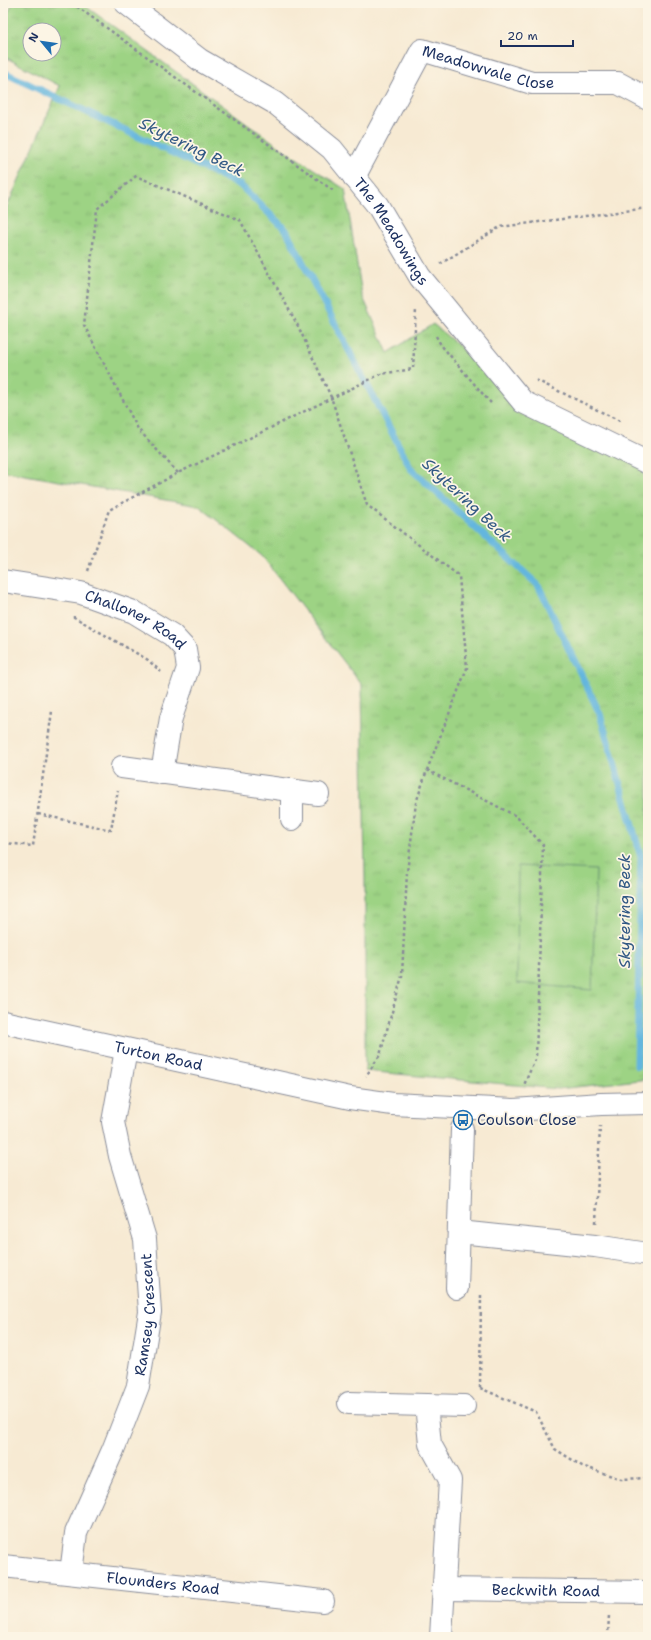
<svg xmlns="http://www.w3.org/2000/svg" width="651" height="1640" font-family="'Shantell Sans',sans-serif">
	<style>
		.grass { fill: url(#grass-tufts); stroke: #5c8171; fill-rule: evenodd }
		.pitch { fill: #9dd384; stroke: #5c8171 }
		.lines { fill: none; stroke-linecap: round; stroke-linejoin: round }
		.stream { stroke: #63b6de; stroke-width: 7 }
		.minor-casing { stroke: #898c98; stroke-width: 24 }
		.path { stroke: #898c98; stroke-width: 2.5; stroke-dasharray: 3 3; stroke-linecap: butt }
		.minor { stroke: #fff; stroke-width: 22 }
		.labels { text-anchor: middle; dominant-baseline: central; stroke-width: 3.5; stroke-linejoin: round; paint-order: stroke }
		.street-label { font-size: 15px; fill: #1b2f5e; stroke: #fcf5e5 }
		.poi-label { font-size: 15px; fill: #1b2f5e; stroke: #fcf5e5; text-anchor: start }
		.water-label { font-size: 16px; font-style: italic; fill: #315884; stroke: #fcf5e5 }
	</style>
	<defs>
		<pattern id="grass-tufts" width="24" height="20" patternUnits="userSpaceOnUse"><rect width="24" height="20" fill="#9dd384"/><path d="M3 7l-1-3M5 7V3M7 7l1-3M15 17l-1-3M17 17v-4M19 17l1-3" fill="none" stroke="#87b574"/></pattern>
	</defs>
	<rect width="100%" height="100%" fill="#fcf5e5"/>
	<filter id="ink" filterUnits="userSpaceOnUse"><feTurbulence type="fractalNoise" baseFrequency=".025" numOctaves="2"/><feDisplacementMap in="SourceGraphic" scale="8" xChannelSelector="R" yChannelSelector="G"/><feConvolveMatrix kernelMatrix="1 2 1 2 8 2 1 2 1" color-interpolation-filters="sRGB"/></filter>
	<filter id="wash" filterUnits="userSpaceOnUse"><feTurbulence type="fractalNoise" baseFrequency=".012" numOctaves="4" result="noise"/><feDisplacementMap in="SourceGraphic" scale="16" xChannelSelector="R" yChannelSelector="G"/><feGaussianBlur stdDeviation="0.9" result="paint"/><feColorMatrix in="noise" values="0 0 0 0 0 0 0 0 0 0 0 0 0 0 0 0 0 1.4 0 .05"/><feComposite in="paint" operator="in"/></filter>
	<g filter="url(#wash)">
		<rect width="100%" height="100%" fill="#f7ead3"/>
		<path class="grass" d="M13,3h68l203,147 61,39 17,106 26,58 45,-29 78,66 137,77v612l-90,10 -193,-18v-195l-3,-191 -100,-129 -63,-50 -196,-35v-255l57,-130 -57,-30v-34zM30,30h24v24h-24z"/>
		<path class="pitch" d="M518,866l78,4 -4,120 -75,-7z"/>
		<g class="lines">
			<path class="stream" d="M3,72l237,113 46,45 125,239 127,116 62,129 41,143 -4,209"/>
		</g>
	</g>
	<g filter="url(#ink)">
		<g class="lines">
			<g class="minor-casing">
				<g id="minor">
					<path id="s1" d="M126,3l74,57 75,43 57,46 46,57 42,71 103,125 125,61"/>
					<path id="s2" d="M354,177l68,-127 110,33h86l30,16"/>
					<path id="s3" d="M3,581l78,12 53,19 38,23 13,14 3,19 -17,50 -9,55"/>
					<path d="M122,767l196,27"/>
					<path d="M292,819v-29"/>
					<path id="s4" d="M3,1022l347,76 43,6 121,6 87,-6 47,-1"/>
					<path d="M459,1232l136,14 53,8"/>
					<path d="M457,1288l5,-159"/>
					<path d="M349,1403l115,3"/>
					<path d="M426,1405l4,39 20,36 -9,157"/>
					<path id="s5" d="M3,1566l320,35"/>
					<path id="s6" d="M71,1573l5,-40 37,-83 25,-64 12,-74 -5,-73 -25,-83 -7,-34 13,-72"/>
					<path id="s7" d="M443,1589l205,3"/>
				</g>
			</g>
			<g class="path">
				<path d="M72,3l263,189"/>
				<path d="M440,264l60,-37 148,-19"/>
				<path d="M436,336l5,9 47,55 3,3"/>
				<path d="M536,380l84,41"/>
				<path d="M178,473l-40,-44 -54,-104 13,-116 39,-33 104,44 58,106 33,71 36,108 92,71 8,92 -40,102 -11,33 -9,69 -5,104 -22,79 -14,21"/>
				<path d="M88,571l21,-61 69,-37 203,-99 32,-5 3,-60"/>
				<path d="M74,616v1l74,43 13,12"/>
				<path d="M427,770l89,46 27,29 -7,212 -12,28"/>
				<path d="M38,814l73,16 7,-40"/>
				<path d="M3,857l3,-14 27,3 19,-135"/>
				<path d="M596,1223l4,-97"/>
				<path d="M480,1388l56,24 19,37 27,17 39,13 27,-1"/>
				<path d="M480,1388l1,-95"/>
				<path d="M608,1637l1,-23"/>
			</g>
			<use href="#minor" class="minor"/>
		</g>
	</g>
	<defs>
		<g id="bus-ring" transform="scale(1)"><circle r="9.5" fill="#fcf5e5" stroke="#1f6fb2" stroke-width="1.5"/><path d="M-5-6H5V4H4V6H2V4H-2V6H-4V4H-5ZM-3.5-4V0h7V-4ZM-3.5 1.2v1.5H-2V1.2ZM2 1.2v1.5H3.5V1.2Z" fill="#1f6fb2"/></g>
	</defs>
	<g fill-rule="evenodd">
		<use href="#bus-ring" x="463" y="1120"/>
	</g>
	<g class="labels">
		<g class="street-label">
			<text stroke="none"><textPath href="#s2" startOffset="213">Meadowvale Close</textPath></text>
			<text stroke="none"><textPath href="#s1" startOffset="355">The Meadowings</textPath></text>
			<text stroke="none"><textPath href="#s3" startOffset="140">Challoner Road</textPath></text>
			<text stroke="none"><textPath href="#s4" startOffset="159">Turton Road</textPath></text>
			<text stroke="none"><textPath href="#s6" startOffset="272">Ramsey Crescent</textPath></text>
			<text stroke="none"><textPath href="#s5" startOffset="161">Flounders Road</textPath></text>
			<text stroke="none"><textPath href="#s7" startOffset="103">Beckwith Road</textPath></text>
		</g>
		<g class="poi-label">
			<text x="477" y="1120">Coulson Close</text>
		</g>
		<g class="water-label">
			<text transform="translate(192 147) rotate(26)">Skytering Beck</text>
			<text transform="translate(467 500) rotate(43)">Skytering Beck</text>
			<text transform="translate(624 911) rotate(-90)">Skytering Beck</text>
		</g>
	</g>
	<rect width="651" height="1640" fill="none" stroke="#fcf5e5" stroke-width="16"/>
	<g transform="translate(42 42) rotate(299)"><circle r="19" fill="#fcf5e5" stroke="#a2a6af"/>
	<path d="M0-3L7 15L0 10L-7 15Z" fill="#1f6fb2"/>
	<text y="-6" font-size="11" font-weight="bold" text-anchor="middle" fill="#1b2f5e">N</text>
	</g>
	<path d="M501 40v6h72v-6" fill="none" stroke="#1b2f5e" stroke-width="2"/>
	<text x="507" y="40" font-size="12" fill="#1b2f5e" stroke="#fcf5e5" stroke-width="3" paint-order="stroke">20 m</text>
</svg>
